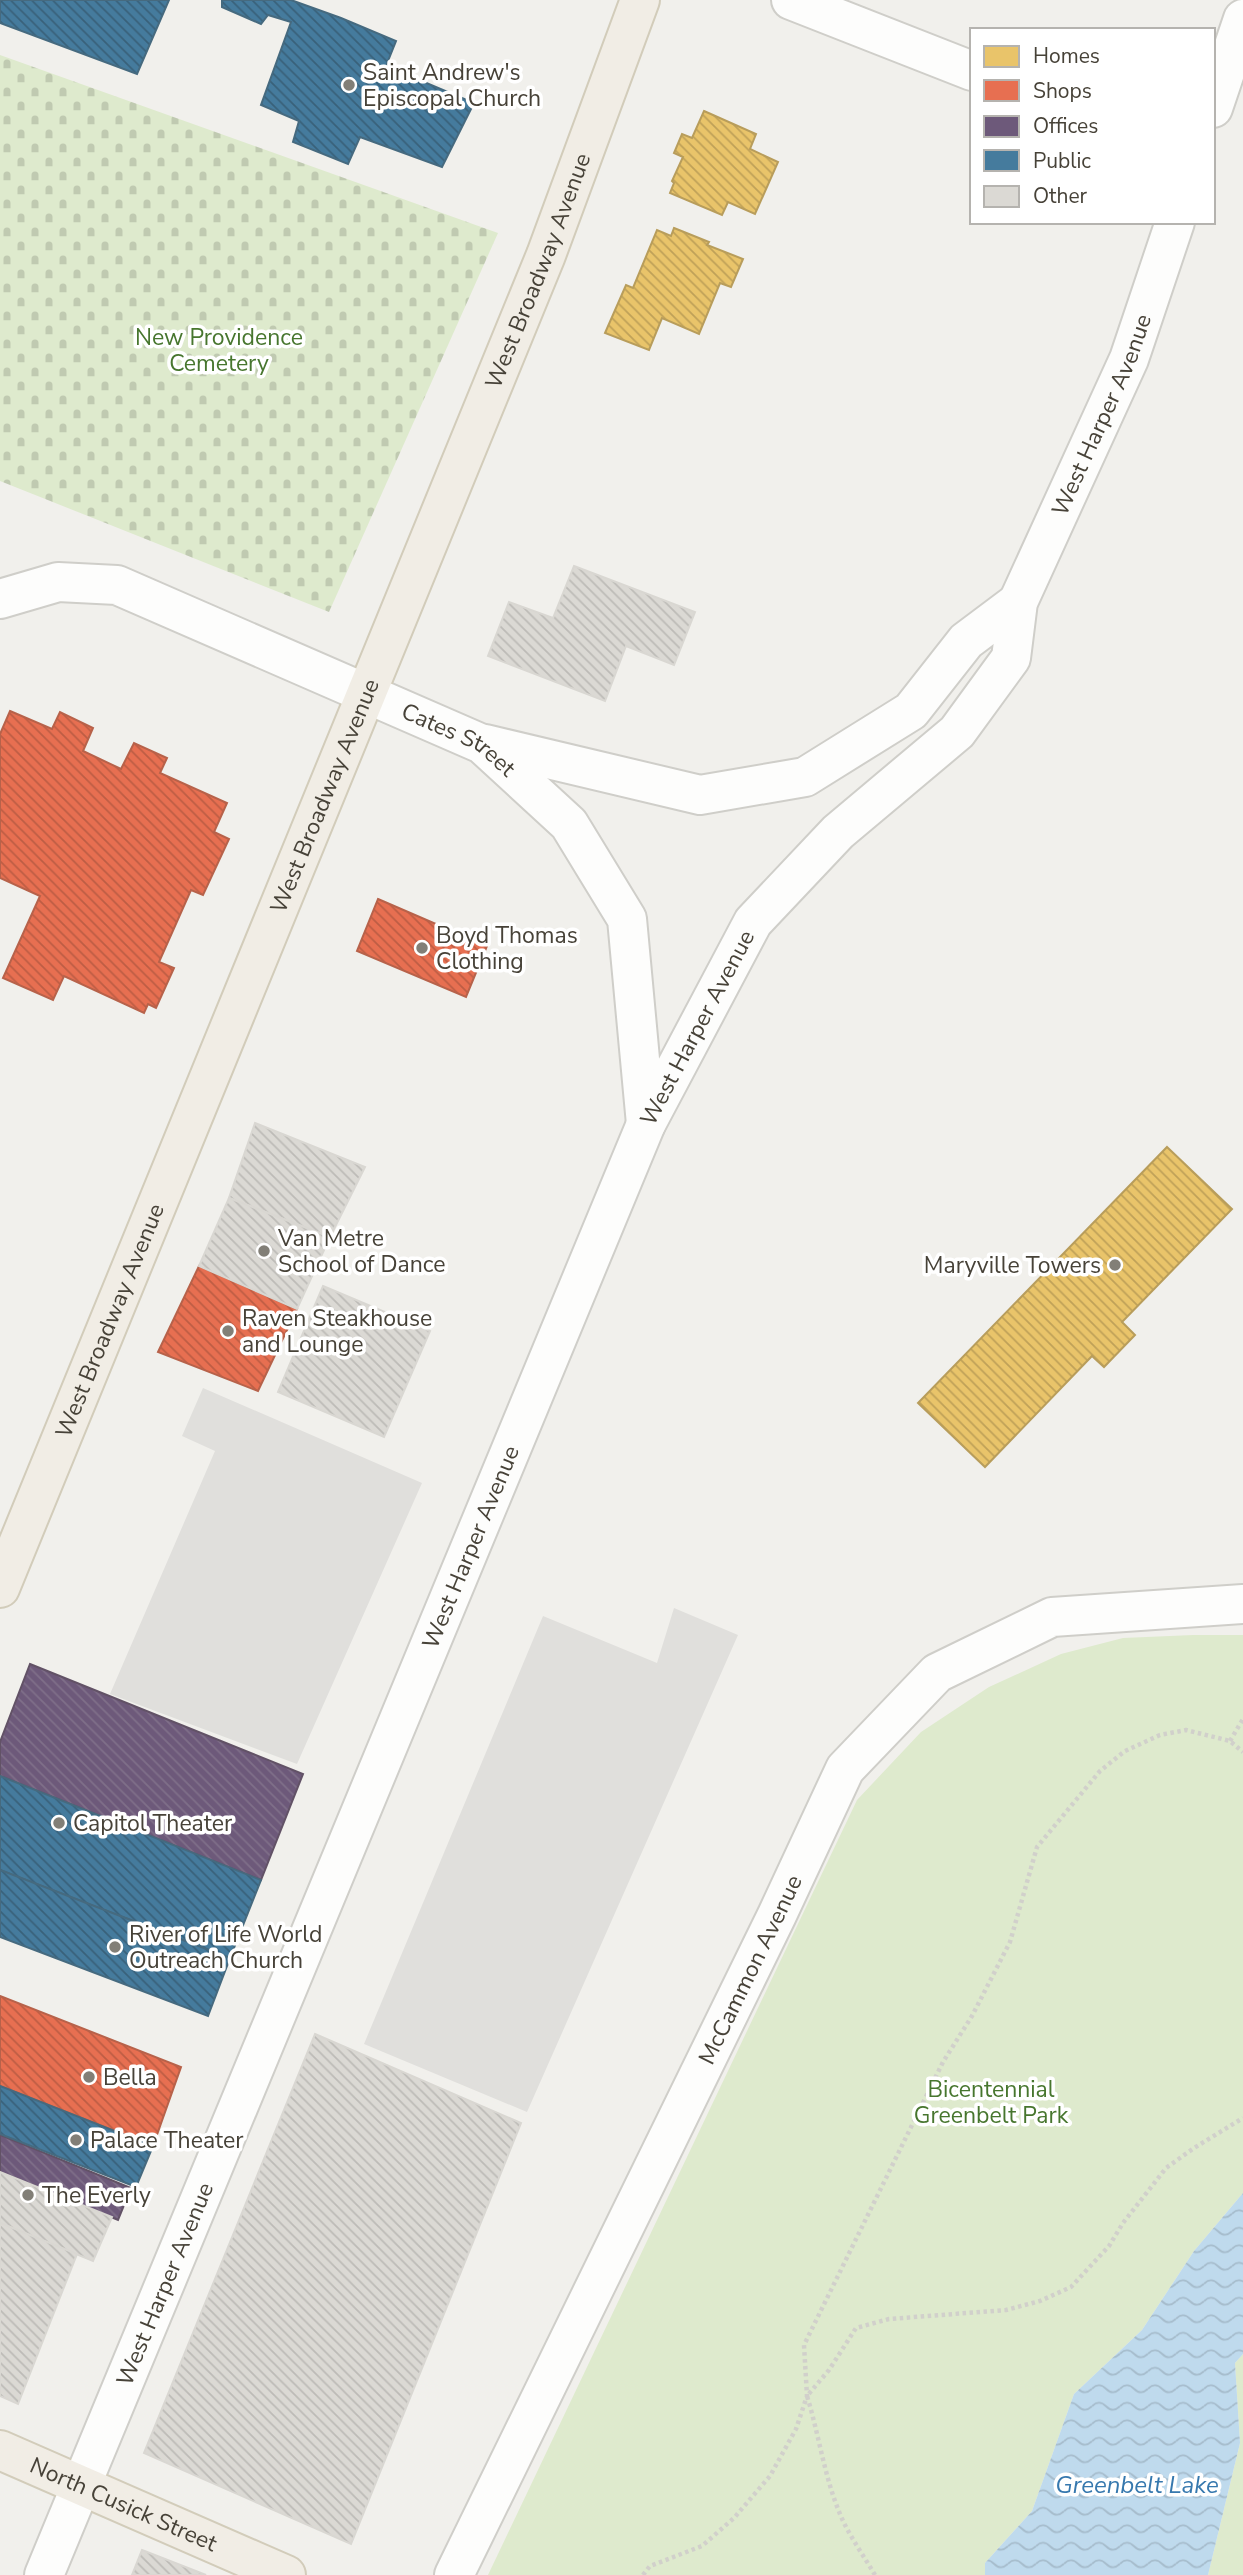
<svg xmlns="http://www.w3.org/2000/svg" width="1243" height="2575" font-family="'Nunito Sans',sans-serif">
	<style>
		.green { fill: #deeacd }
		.cemetery { fill: url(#cemetery-stones) }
		.parking { fill: #e0dfdc }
		.water { fill: url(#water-waves) }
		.homes { fill: url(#homes-back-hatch); stroke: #b89d5b; stroke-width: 2 }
		.shops { fill: url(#shops-back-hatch); stroke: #b7624a; stroke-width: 2 }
		.offices { fill: url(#offices-back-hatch); stroke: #625266; stroke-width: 2 }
		.public { fill: url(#public-back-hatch); stroke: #466a7f; stroke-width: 2 }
		.building { fill: url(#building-back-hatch); stroke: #d9d7d2; stroke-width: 2 }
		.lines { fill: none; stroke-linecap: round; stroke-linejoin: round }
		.minor-casing { stroke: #cfcec9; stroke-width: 42 }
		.major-casing { stroke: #d2ccba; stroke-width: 42 }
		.path { stroke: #d1d0cb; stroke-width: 4.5; stroke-dasharray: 3.5 3.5; stroke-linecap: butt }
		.minor { stroke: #fdfdfc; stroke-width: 38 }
		.major { stroke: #f1ede5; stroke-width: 38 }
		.poi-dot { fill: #827f77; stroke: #fff; stroke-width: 2.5 }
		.labels { text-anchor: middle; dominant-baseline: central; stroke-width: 7; stroke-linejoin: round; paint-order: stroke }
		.poi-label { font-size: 23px; fill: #474238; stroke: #fff; text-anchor: start }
		.street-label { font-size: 23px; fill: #474238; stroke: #fff }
		.park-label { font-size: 23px; fill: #47762e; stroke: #fff }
		.water-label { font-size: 24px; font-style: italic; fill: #3678ae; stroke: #fff }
	</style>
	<defs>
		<pattern id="cemetery-stones" width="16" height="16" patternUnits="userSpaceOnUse" patternTransform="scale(1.75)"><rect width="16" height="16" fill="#deeacd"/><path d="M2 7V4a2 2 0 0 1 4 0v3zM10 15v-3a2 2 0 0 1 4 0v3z" fill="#c0cab1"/></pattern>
		<pattern id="water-waves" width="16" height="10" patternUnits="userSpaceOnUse" patternTransform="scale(1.75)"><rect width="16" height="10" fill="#bfdaed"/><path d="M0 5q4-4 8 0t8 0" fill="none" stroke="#a6bccc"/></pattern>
		<pattern id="homes-back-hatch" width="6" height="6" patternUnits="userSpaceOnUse" patternTransform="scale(1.75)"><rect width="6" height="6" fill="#e9c46a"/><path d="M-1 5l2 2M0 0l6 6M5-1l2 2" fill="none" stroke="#bfa158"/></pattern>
		<pattern id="shops-back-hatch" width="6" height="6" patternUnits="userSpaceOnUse" patternTransform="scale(1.75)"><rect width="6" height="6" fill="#e76f51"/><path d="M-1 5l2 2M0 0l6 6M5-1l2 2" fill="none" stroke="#bd5d44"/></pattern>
		<pattern id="offices-back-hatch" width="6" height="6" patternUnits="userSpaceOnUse" patternTransform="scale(1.75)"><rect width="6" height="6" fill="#6d597a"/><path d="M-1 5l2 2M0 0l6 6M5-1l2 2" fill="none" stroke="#7f6f89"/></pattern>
		<pattern id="public-back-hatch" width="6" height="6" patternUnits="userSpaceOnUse" patternTransform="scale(1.75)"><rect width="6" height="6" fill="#457b9d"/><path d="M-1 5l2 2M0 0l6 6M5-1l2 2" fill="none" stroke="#39617a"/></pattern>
		<pattern id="building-back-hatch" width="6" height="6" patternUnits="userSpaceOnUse" patternTransform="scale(1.75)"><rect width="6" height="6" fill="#dbd9d4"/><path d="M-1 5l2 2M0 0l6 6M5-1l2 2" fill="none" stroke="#bdbbb7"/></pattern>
	</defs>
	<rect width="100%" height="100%" fill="#f1f0ec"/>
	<g class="green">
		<path d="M1193,1635h50v558l-49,58 -52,79 -68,64 -42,117 -47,52v12h-497l369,-775 64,-68 68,-45 72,-33 62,-16z"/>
		<path d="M1243,2354v221h-35l32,-132 -5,-80z"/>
	</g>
	<path class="cemetery" d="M0,55l498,178 -169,379 -329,-131z"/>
	<g class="parking">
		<path d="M203,1388l219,95 -125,281 -187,-70 105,-243 -33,-15z"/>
		<path d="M674,1608l64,27 -211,477 -163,-68 179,-428 114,47z"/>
	</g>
	<path class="water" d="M1243,2193v161l-8,9 5,80 -32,132h-223v-12l47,-52 42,-117 68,-64 52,-79z"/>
	<g class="homes">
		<path d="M704,111l52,23 -6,15 28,13 -23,52 -27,-12 -6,13 -52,-22 4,-10 -2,-2 11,-24 -9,-4 8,-19 10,4z"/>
		<path d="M674,228l35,14 -2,3 36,14 -12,28 -11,-4 -21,51 -37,-16 -13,32 -44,-17 21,-48 7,3 24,-58 14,6z"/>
		<path d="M1167,1147l65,62 -110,113 13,13 -31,32 -12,-11 -107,111 -67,-64z"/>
	</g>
	<g class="shops">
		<path d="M10,711l42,18 8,-17 33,16 -10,23 38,18 13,-26 33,15 -7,15 67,30 -13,29 15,7 -26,56 -12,-5 -32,72 15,6 -18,40 -8,-4 -4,9 -80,-37 -11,24 -50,-22 37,-82 -40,-18v-144z"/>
		<path d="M378,899l109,47 -21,51 -109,-46z"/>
		<path d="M199,1266l98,43 -39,82 -100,-39z"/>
		<path d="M0,1996l181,71 -28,79 -153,-60z"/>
	</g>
	<g class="offices">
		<path d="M30,1664l273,110 -42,106 -261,-104v-34z"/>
		<path d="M0,2135l131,53 -13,32 -118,-48z"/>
	</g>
	<g class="public">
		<path d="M0,0h169l-32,74 -137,-51z"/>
		<path d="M222,0h69l50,18 55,23 -10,25 88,37 -32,64 -82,-30 -12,27 -55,-22 6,-21 -38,-16 30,-83 -23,-7 -7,9 -39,-17z"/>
		<path d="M0,1776l261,104 -31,78 -230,-88z"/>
		<path d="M0,1870l230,88 -22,58 -208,-79z"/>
		<path d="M0,2086l153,60 -17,41 -136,-53z"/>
	</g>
	<g class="building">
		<path d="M574,566l121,46 -21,53 -48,-19 -21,55 -117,-45 21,-54 44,16z"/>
		<path d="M255,1123l110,44 -35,70 -101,-39z"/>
		<path d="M229,1198l101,39 -33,72 -98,-43z"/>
		<path d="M323,1286l107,45 -46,106 -106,-45z"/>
		<path d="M315,2034l206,89 -170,421 -207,-91z"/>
		<path d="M0,2172l112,45 -19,44 -93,-38z"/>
		<path d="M0,2223l77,31 -59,150 -18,-8z"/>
		<path d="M142,2550l64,25h-74z"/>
	</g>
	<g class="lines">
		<g class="minor-casing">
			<g id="minor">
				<path d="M791,0l181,71"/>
				<path d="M1213,108l30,-89"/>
				<path id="s1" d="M0,599l58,-17 59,3 365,159 87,80 58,95 19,205"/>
				<path d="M485,744l215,51 105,-18 106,-66 55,-70 52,-39"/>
				<path id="s2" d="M44,2575l602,-1451 107,-202 85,-90 119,-100 54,-74 7,-56 111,-243 46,-137"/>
				<path id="s3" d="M454,2575l323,-660 68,-146 92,-96 115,-56 191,-13"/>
			</g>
		</g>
		<g class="major-casing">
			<g id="major">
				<path id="s4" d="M0,1588l546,-1333 94,-255"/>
				<path id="s5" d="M0,2450l286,125"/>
			</g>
		</g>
		<g class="path">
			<path d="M1230,1741l13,-22"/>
			<path d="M643,2575l7,-9 52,-20 32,-28 36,-42 26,-47 11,-33 -3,-51 139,-283 29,-46 38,-74 27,-95 63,-76 25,-20 35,-16 26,-5 44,11 13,11"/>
			<path d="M875,2575c-10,-17 -22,-34 -31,-52 -19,-40 -24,-85 -37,-127l22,-26 27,-42 33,-9 117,-9 34,-9 31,-14 38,-41 14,-23 43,-55 28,-20 49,-30"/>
		</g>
		<use href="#minor" class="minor"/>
		<use href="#major" class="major"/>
	</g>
	<g class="poi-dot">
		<circle cx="349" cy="85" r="7"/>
		<circle cx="422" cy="948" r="7"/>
		<circle cx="264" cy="1251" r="7"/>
		<circle cx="1115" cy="1265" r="7"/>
		<circle cx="228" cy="1331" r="7"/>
		<circle cx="59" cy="1823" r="7"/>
		<circle cx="115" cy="1947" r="7"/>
		<circle cx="89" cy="2077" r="7"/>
		<circle cx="76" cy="2140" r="7"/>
		<circle cx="28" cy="2195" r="7"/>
	</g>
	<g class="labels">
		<g class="poi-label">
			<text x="363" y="72">Saint Andrew's<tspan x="363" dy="26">Episcopal Church</tspan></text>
			<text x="436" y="935">Boyd Thomas<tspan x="436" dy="26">Clothing</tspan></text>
			<text x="278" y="1238">Van Metre<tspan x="278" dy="26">School of Dance</tspan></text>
			<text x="1101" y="1265" text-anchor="end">Maryville Towers</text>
			<text x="242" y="1318">Raven Steakhouse<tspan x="242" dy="26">and Lounge</tspan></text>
			<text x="73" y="1823">Capitol Theater</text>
			<text x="129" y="1934">River of Life World<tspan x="129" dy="26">Outreach Church</tspan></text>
			<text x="103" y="2077">Bella</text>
			<text x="90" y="2140">Palace Theater</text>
			<text x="42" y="2195">The Everly</text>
		</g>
		<g class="street-label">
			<text stroke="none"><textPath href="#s4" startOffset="1423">West Broadway Avenue</textPath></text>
			<text stroke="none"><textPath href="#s2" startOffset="2432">West Harper Avenue</textPath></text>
			<text stroke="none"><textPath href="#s1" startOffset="495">Cates Street</textPath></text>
			<text stroke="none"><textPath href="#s4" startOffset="856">West Broadway Avenue</textPath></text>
			<text stroke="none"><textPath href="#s2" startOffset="1680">West Harper Avenue</textPath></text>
			<text stroke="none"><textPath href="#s4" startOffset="289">West Broadway Avenue</textPath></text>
			<text stroke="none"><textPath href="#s2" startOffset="1113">West Harper Avenue</textPath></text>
			<text stroke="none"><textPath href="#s3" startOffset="674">McCammon Avenue</textPath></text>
			<text stroke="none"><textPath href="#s2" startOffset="315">West Harper Avenue</textPath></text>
			<text stroke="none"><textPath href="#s5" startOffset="135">North Cusick Street</textPath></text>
		</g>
		<g class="park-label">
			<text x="219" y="337">New Providence<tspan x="219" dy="26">Cemetery</tspan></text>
			<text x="991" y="2089">Bicentennial<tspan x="991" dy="26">Greenbelt Park</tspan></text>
		</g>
		<g class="water-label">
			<text x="1137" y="2485">Greenbelt Lake</text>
		</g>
	</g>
	<rect x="970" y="28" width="245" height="196" fill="#ffffff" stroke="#b5b3af" stroke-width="2"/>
	<rect x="984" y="46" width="35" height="21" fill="#e9c46a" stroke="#b5b3af" stroke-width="2"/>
	<text x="1033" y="63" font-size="21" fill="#474238">Homes</text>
	<rect x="984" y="80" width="35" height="21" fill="#e76f51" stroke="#b5b3af" stroke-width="2"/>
	<text x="1033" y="98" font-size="21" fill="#474238">Shops</text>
	<rect x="984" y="116" width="35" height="21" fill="#6d597a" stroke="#b5b3af" stroke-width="2"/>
	<text x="1033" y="133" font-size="21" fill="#474238">Offices</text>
	<rect x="984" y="150" width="35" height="21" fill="#457b9d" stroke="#b5b3af" stroke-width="2"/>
	<text x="1033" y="168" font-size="21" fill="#474238">Public</text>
	<rect x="984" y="186" width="35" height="21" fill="#dbd9d4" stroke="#b5b3af" stroke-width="2"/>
	<text x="1033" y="203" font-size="21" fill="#474238">Other</text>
</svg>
